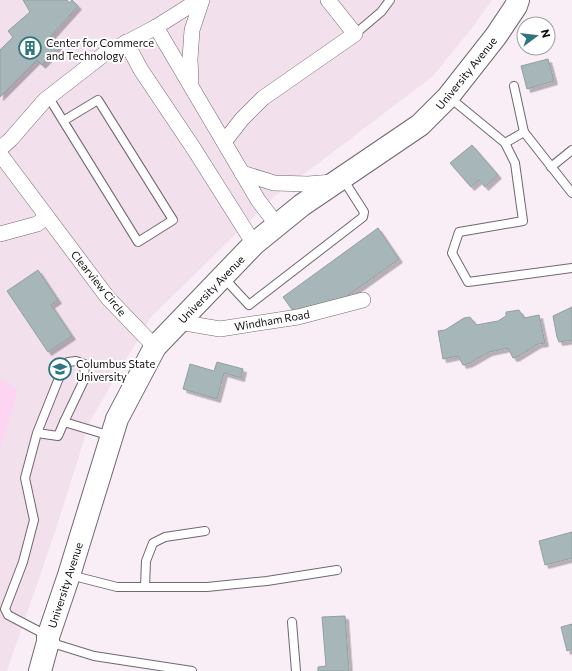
<svg xmlns="http://www.w3.org/2000/svg" width="572" height="671" font-family="Commissioner,sans-serif">
	<style>
		.built { fill: #f2e0ed }
		.green { fill: #fdd5f2 }
		.building { fill: #a7b6b8; stroke: #91a0a2; filter: url(#shadow) }
		.lines { fill: none; stroke-linecap: round; stroke-linejoin: round }
		.service-casing { stroke: #71676e; stroke-width: 10 }
		.minor-casing { stroke: #71676e; stroke-width: 16 }
		.primary-casing { stroke: #71676e; stroke-width: 24 }
		.service { stroke: #fff; stroke-width: 8 }
		.minor { stroke: #fff; stroke-width: 15 }
		.primary { stroke: #fff; stroke-width: 22 }
		.labels { text-anchor: middle; dominant-baseline: central; stroke-width: 4; stroke-linejoin: round; paint-order: stroke }
		.poi-label { font-size: 11px; fill: #120e11; stroke: #fff; text-anchor: start }
		.street-label { font-size: 11px; fill: #120e11; stroke: #fff }
	</style>
	<defs>
		<filter id="shadow"><feDropShadow dx="3.5" dy="3.5" stdDeviation="0" flood-color="#0004"/></filter>
	</defs>
	<rect width="100%" height="100%" fill="#f9eef6"/>
	<path class="built" d="M0,0h492l-19,27 -41,50 -157,119 -124,121 -61,104 -34,108 -49,142h-7z"/>
	<path class="green" d="M0,379l18,10 -18,61z"/>
	<g class="building">
		<path d="M23,0h44l2,3 3,-3 6,6 -27,30 9,10 -18,19 -5,-5 -37,37v-47l13,-13 -5,-6 22,-19z"/>
		<path d="M548,59l6,22 -27,8 -6,-23z"/>
		<path d="M472,145l26,30 -13,12 -6,-7 -8,7 -21,-24z"/>
		<path d="M378,228l21,31 -56,40 -50,12 -10,-14z"/>
		<path d="M38,270l20,30 -7,5 21,31 -24,16 -41,-61z"/>
		<path d="M572,307v33l-13,2 -2,-5 -4,-21z"/>
		<path d="M519,310l5,8 15,-3 6,28 -7,1 -21,13 -4,1 -5,-10 -19,4 -19,11 -7,2 -5,-9 -15,3 -5,-28 7,-1 19,-12 6,-1 6,8 22,-4 8,-5v-4z"/>
		<path d="M217,362l26,7 -2,9 -17,-5 -7,26 -34,-10 7,-25 24,7z"/>
		<path d="M572,532v26l-27,7 -6,-24z"/>
		<path d="M345,616l4,55h-31v-4l8,-1 -4,-49z"/>
		<path d="M572,624v25l-5,2 -6,-24z"/>
	</g>
	<g class="lines">
		<g class="service-casing">
			<g id="service">
				<path d="M355,34l26,-22 9,-12"/>
				<path d="M449,97l56,46 10,20 8,58 -64,11 -7,21 16,29 104,-14"/>
				<path d="M49,98l89,144 35,-22 -75,-120 -35,21"/>
				<path d="M524,132l48,61"/>
				<path d="M505,143l19,-11 -10,-46"/>
				<path d="M551,167l21,-17"/>
				<path d="M223,277l26,28 114,-88 1,-5 -21,-33"/>
				<path d="M64,422l47,14"/>
				<path d="M37,433l21,3 6,-14 21,-44 -1,-14 -8,-3 -8,1 -9,16 -22,55 -12,45 9,42 -11,42 -18,47 3,6 40,21"/>
				<path d="M70,575l47,12h90l60,-6 70,-11"/>
				<path d="M145,587l1,-26 7,-18 12,-6 40,-6"/>
				<path d="M292,622l4,49"/>
				<path d="M49,642l45,14 98,15"/>
			</g>
		</g>
		<g class="minor-casing">
			<g id="minor">
				<path d="M156,27l102,173 19,25"/>
				<path d="M126,42l15,28 53,79 60,95"/>
				<path d="M191,82l-1,-23 2,-29 10,-30"/>
				<path d="M224,142l18,-23 21,-21 92,-64 -27,-34"/>
				<path d="M0,149l11,-10 34,-39 58,-45 53,-28 43,-27"/>
				<path d="M0,154l108,144 47,49"/>
				<path d="M242,173l32,10 34,1 25,-2"/>
				<path d="M0,234l37,-10 10,-7"/>
				<path d="M179,322l41,7 78,-12 65,-17"/>
			</g>
		</g>
		<g class="primary-casing">
			<path id="primary" d="M40,671l8,-29v-5l21,-62 48,-156 38,-72 99,-103 48,-39 118,-80 28,-28 48,-61 20,-30 2,-6"/>
		</g>
		<use href="#service" class="service"/>
		<use href="#minor" class="minor"/>
		<use href="#primary" class="primary"/>
	</g>
	<defs>
		<g id="building-ring" transform="scale(1.15)"><circle r="9.5" fill="#fff" stroke="#2e7580" stroke-width="1.5"/><path d="M-4-6H4V6H1V3H-1V6H-4ZM-2.5-4.3h1.7v1.8h-1.7ZM.8-4.3h1.7v1.8H.8ZM-2.5-1h1.7V.8h-1.7ZM.8-1h1.7V.8H.8Z" fill="#2e7580"/></g>
		<g id="university-ring" transform="scale(1.15)"><circle r="9.5" fill="#fff" stroke="#2e7580" stroke-width="1.5"/><path d="M0-5L7-2L0 1L-7-2ZM-4 1L0 2.5L4 1V4Q0 6-4 4Z" fill="#2e7580"/></g>
	</defs>
	<g fill-rule="evenodd">
		<use href="#building-ring" x="30" y="48"/>
		<use href="#university-ring" x="60" y="369"/>
	</g>
	<g class="labels">
		<g class="poi-label">
			<text x="46" y="42">Center for Commerce<tspan x="46" dy="13">and Technology</tspan></text>
			<text x="76" y="363">Columbus State<tspan x="76" dy="13">University</tspan></text>
		</g>
		<g class="street-label">
			<text transform="translate(466 73) rotate(-51)">University Avenue</text>
			<text transform="translate(99 283) rotate(51)">Clearview Circle</text>
			<text transform="translate(211 289) rotate(-46)">University Avenue</text>
			<text transform="translate(272 320) rotate(-10)">Windham Road</text>
			<text transform="translate(65 585) rotate(-72)">University Avenue</text>
		</g>
	</g>
	<g transform="translate(536 36) rotate(75)"><circle r="19" fill="#ffffff" stroke="#a09fa0"/>
	<path d="M0-3L7 15L0 10L-7 15Z" fill="#2e7580"/>
	<text y="-6" font-size="11" font-weight="bold" text-anchor="middle" fill="#120e11">N</text>
	</g>
</svg>
